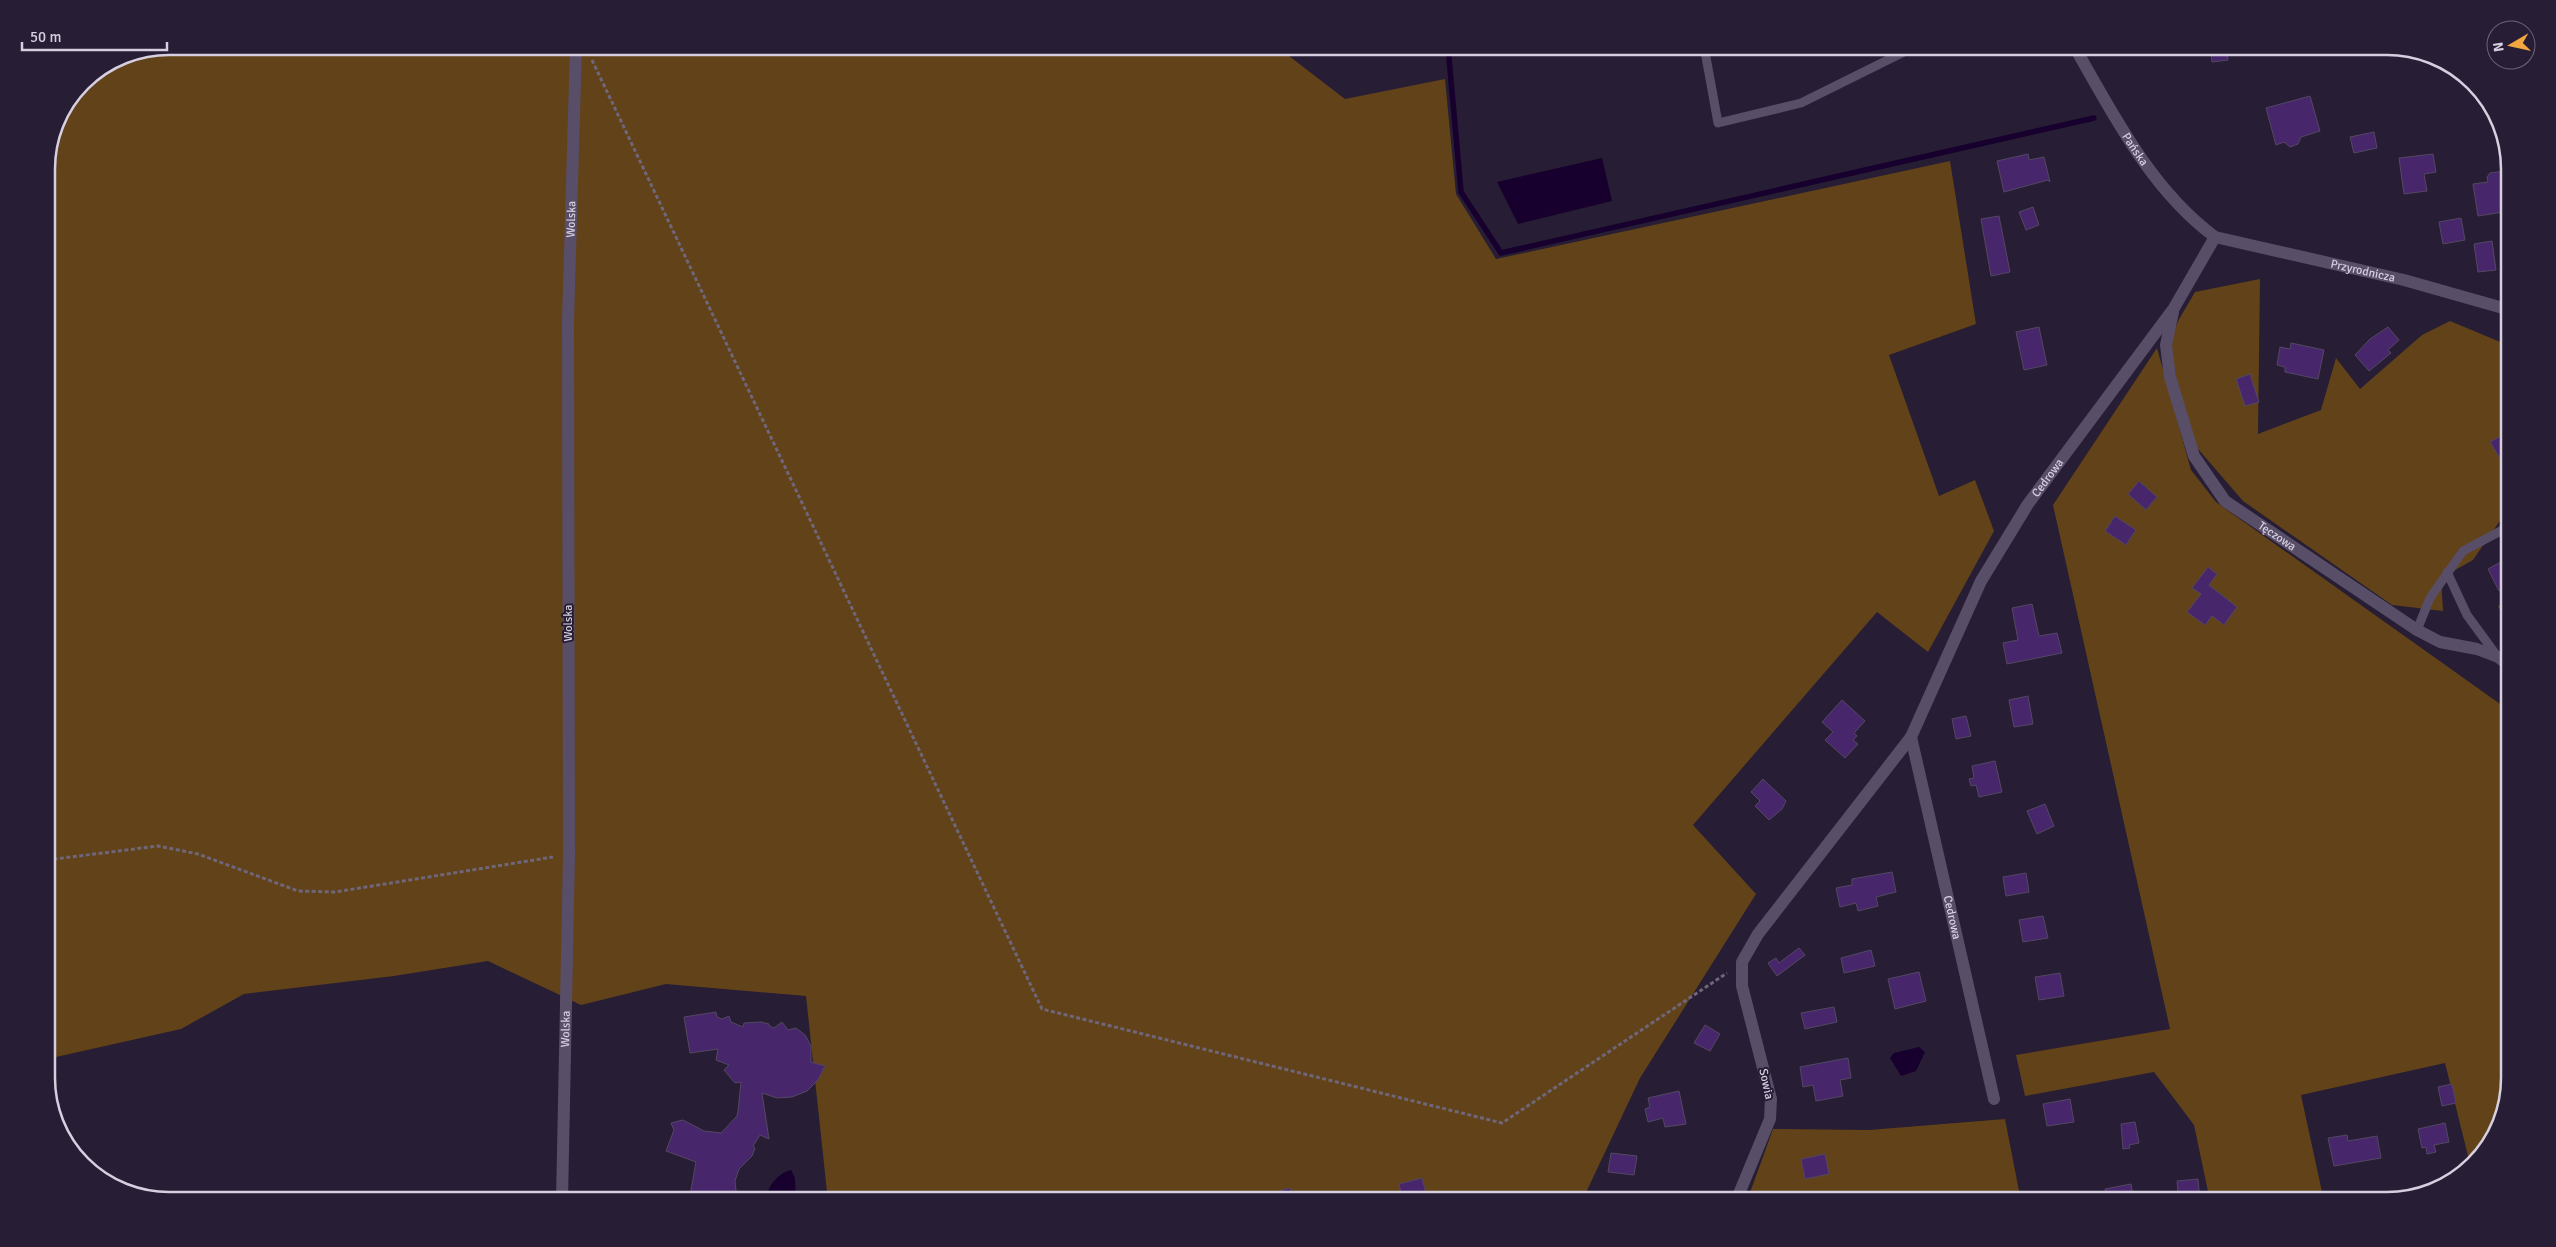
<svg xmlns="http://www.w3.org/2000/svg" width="2556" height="1247" font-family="Signika,sans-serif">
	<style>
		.forest { fill: #614219 }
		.water { fill: #17002d }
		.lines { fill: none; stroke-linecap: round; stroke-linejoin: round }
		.stream { stroke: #17002d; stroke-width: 5.5 }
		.building { fill: #48266b; stroke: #534862 }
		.path { stroke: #6f667a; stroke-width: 3; stroke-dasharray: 4 2.5; stroke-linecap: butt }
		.service { stroke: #594e68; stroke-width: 9 }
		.minor { stroke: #594e68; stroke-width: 12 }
		.tertiary { stroke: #594e68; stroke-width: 12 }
		.labels { text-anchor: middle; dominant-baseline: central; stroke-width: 4; stroke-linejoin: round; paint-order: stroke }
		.street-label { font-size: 12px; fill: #d5cfdf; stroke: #271d34 }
		.rim { fill: none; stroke: #d5cfdf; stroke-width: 2.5 }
	</style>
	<rect width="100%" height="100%" fill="#271d34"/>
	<g class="forest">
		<path d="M169,46h1107l69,53 100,-20 11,115 40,65 454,-98 26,163 -87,31 50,141 36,-16 19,51 -66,121 -51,-40 -184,213 63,69 -116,184 -58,123h-754l-22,-205 -140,-12 -85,21 -93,-44 -94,15 -150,18 -63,35 -134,30 -1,-898 10,-39 26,-40 40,-27z"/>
		<path d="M2260,279l-2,155 63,-24 15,-52 24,31 62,-54 28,-14 60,25v160l-37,54 -32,18 2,33 -51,-6 -149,-104 -57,-66 -16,-91 8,-23 17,-29z"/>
		<path d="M2157,348l34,122 25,32 294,209v367l-13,54 -27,32 -25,-101 -144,32 23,106h-114l-16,-76 -40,-53 -129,24 -9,-41 154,-26 -117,-524z"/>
		<path d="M2510,599v29l-12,-22z"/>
		<path d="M2005,1119l16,82h-274l26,-72 96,1z"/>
	</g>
	<g class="water">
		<path d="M1602,158l10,43 -94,23 -21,-42z"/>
		<path d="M1919,1047l6,5 -9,19 -15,5 -11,-18 4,-5z"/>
		<path d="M791,1170l4,8 1,23h-30c1,-15 11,-27 25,-31z"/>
	</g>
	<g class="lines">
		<path class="stream" d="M1448,47l13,145 40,61 593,-135"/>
	</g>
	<g class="building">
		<path d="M2158,46h36v2l-35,2z"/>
		<path d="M2210,46h16l2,14 -16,2z"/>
		<path d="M2310,96l10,35 -19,6 -3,7 -8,3 -6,-5 -8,3 -10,-37z"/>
		<path d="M2374,132l3,16 -23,5 -4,-16z"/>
		<path d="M2028,154l1,6 15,-3 6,25 -2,-2 -44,12 -7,-31z"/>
		<path d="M2433,154l3,18 -12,2 3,17 -23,3 -5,-36z"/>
		<path d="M2505,171l5,3v37l-32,5 -5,-32 15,-2 -1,-5 3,-4z"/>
		<path d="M2033,207l6,18 -13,5 -7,-18z"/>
		<path d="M1999,216l11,56 -19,4 -10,-57z"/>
		<path d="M2461,218l4,22 -22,4 -4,-22z"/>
		<path d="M2492,241l4,29 -18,2 -4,-28z"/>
		<path d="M2039,327l8,38 -23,5 -8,-38z"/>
		<path d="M2388,327l11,13 -11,10 3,3 -22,18 -14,-16 15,-16z"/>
		<path d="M2291,343l33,7 -6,29 -33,-7v-5l-8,-2 3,-18 10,2z"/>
		<path d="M2250,374l9,28 -14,4 -9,-27z"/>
		<path d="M2510,431v35l-4,2 -16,-26z"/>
		<path d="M2139,481l18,16 -11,13 -18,-16z"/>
		<path d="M2115,516l21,14 -10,15 -21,-14z"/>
		<path d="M2510,557v29l-11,5 -11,-22z"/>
		<path d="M2208,567l9,7 -8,11 28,22 -13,18 -12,-9 -7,9 -18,-13 14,-18 -9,-6z"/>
		<path d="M2032,604l7,32 18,-3 5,20 -55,11 -4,-21 15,-3 -6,-32z"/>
		<path d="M2028,696l5,28 -19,3 -5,-27z"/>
		<path d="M1842,700l23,21 -11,12 3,3 -4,4 5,4 -13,14 -20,-18 8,-8 -11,-10z"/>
		<path d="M1966,716l5,20 -15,3 -4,-20z"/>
		<path d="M1995,761l7,31 -23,5 -3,-12 -5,1 -2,-7 5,-1 -2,-12z"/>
		<path d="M1763,779l23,22 -4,8 -13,11 -14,-14 5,-5 -9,-9z"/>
		<path d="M2045,804l9,22 -17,8 -10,-23z"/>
		<path d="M1892,872l4,20 -20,5 2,9 -20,5 -2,-8 -16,4 -4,-19 16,-3v-6z"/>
		<path d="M2026,873l3,19 -23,4 -3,-19z"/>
		<path d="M2043,916l5,22 -25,4 -4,-22z"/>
		<path d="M1799,948l6,7 -28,21 -9,-13 8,-5 3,5z"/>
		<path d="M1871,950l4,16 -31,7 -3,-15z"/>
		<path d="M1919,972l7,29 -31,8 -7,-30z"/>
		<path d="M2060,973l4,23 -25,4 -4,-23z"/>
		<path d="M1834,1007l3,15 -32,7 -4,-16z"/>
		<path d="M716,1012l1,5 5,2 7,-3 2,6 12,5 1,-4 17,-1 8,2v2l5,2 8,-6 6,8 8,-2 9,7 6,11v16l14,4 -7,14 -11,11 -15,6 -15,1 -15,-5 7,46 -9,-4 -7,11 2,2 -3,8 -13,13 -4,12 2,20h-48l7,-39 -30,-11 8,-21 -3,-7 12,-3 21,11 17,2 16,-17 1,-5 3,-29 -6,1 -11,-13 5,-5 -13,-5 2,-11 -28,4 -6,-36z"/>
		<path d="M1705,1025l15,9 -10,17 -16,-8z"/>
		<path d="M1848,1058l3,20 -11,2 3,16 -27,5 -3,-16 -10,2 -3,-20z"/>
		<path d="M2452,1084l4,19 -14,3 -4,-19z"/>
		<path d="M1679,1091l7,33 -21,3 -2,-9 -15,4 -3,-13 5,-2 -2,-9z"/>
		<path d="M2070,1099l4,23 -27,4 -4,-22z"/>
		<path d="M2135,1122l4,21 -10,2 1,3 -7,1 -2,-25z"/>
		<path d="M2445,1123l4,19 -15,3 2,7 -9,2 -1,-7 -4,1 -4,-19z"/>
		<path d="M2495,1134l-7,9 -1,-8z"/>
		<path d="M2347,1135l1,6 29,-5 4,22 -47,8 -6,-28z"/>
		<path d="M1611,1153l26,3 -3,19 -26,-3z"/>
		<path d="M1825,1154l4,20 -24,5 -4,-20z"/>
		<path d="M1422,1178l6,23h-25l-4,-17z"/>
		<path d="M2198,1179l2,22h-21l-2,-20z"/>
		<path d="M2131,1184l3,17h-27l-2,-12z"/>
		<path d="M1290,1188l3,13h-20l-2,-8z"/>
	</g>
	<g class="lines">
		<g class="path">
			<path d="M592,60l450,949 460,114 225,-150"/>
			<path d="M47,860l111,-14 40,8 100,37 37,1 218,-35"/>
		</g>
		<g class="service">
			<path d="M1704,46l14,77 83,-20 115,-57"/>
			<path d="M2447,572l20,43 30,41"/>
			<path d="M2417,630l13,-32 33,-47 47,-25"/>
		</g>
		<g class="minor">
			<path id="s1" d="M2074,46c39,68 77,144 141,191l189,43 106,30"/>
			<path id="s2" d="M2173,312l-7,33 4,32 24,79 31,45 192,129 23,12 37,7 21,8 12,9"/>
			<path id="s3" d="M1911,737l83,362"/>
			<path id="s4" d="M1736,1201l34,-82 1,-20 -29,-113v-24l16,-28 153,-197 70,-156 47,-77 146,-196 41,-71"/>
		</g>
		<path class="tertiary" id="s5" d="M562,1201l7,-346 -1,-534 8,-275"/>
	</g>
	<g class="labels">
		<g class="street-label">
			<text stroke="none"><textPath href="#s1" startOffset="120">Pańska</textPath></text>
			<text stroke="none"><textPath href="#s5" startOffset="982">Wolska</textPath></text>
			<text stroke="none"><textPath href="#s1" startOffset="391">Przyrodnicza</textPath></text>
			<text stroke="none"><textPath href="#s4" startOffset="825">Cedrowa</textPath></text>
			<text stroke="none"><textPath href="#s2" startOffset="266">Tęczowa</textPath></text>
			<text transform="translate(568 623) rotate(-90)">Wolska</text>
			<text stroke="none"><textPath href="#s3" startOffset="185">Cedrowa</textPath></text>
			<text stroke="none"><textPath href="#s5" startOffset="172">Wolska</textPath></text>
			<text transform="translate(1766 1084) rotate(78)">Sowia</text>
		</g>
	</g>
	<path d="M0 0H2556V1247H0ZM169 55H2387A114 114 0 0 1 2501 169V1078A114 114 0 0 1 2387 1192H169A114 114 0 0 1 55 1078V169A114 114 0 0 1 169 55Z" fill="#271d34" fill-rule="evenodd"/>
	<path class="rim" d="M169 55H2387A114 114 0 0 1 2501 169V1078A114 114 0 0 1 2387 1192H169A114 114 0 0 1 55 1078V169A114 114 0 0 1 169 55Z"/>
	<g transform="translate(2511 45) rotate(261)"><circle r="24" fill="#271d34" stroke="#6d6478"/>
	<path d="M0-4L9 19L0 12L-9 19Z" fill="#f1a63f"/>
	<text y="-8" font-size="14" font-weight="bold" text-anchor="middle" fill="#d5cfdf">N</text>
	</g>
	<path d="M22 42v8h145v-8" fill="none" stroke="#d5cfdf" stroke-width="2.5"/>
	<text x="30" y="42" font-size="15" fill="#d5cfdf" stroke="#271d34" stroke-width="4" paint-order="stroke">50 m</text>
</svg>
